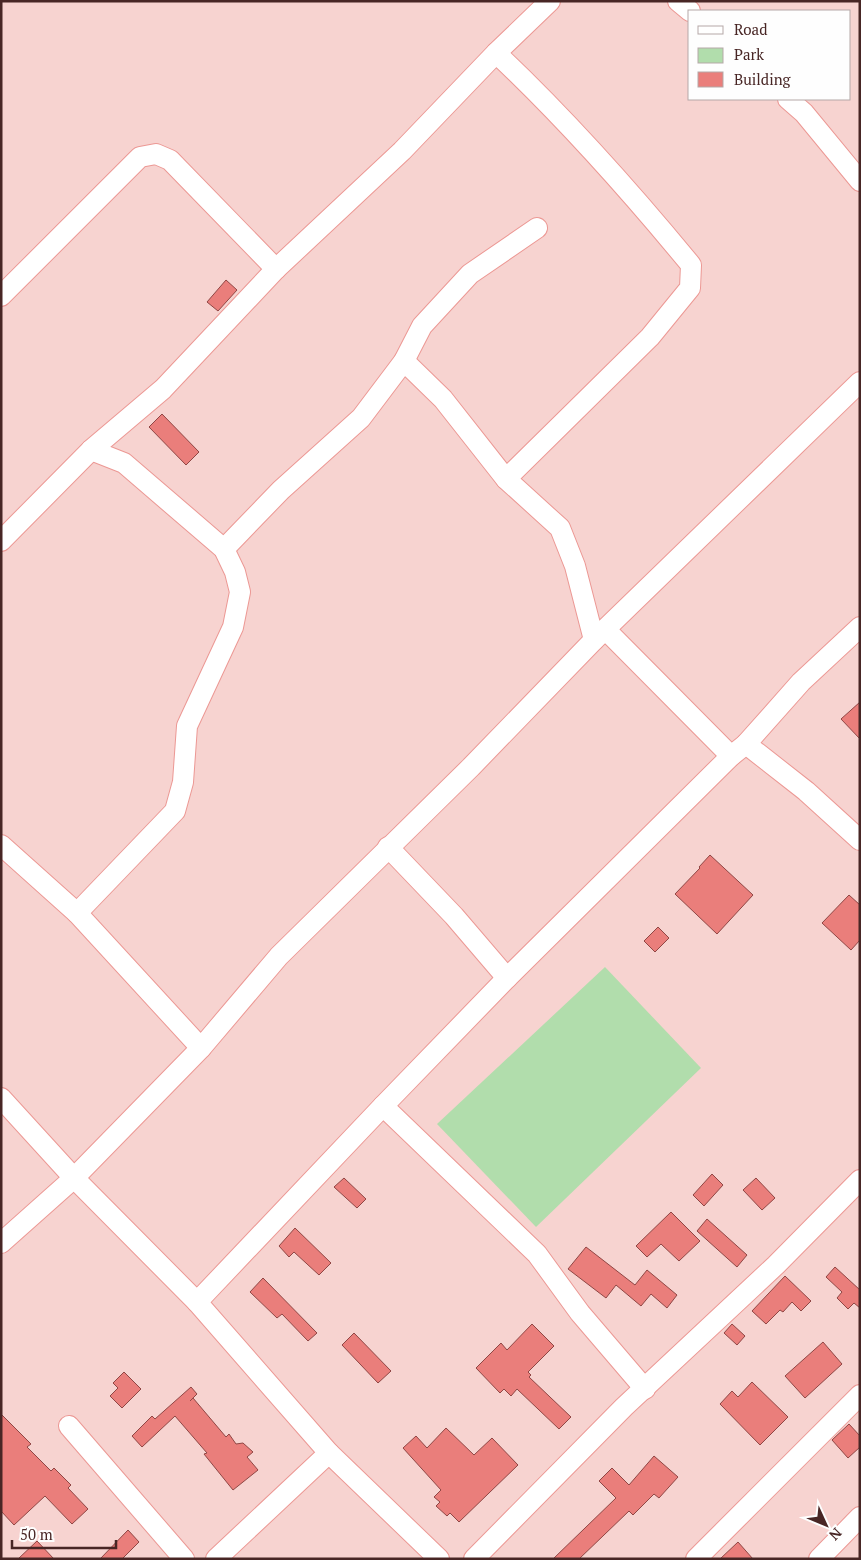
<svg xmlns="http://www.w3.org/2000/svg" width="861" height="1560" font-family="'PT Serif',serif">
	<style>
		.green { fill: #b1ddac }
		.building { fill: #ea7e7b; stroke: #904644 }
		.lines { fill: none; stroke-linecap: round; stroke-linejoin: round }
		.minor-casing { stroke: #ec9894; stroke-width: 22 }
		.minor { stroke: #fff; stroke-width: 20 }
	</style>
	<rect width="100%" height="100%" fill="#f7d3d0"/>
	<path class="green" d="M605,967l96,101 -165,159 -99,-103z"/>
	<g class="building">
		<path d="M226,280l11,10 -19,21 -11,-9z"/>
		<path d="M162,414l37,38 -13,13 -37,-38z"/>
		<path d="M860,702v37l-19,-20z"/>
		<path d="M710,855l43,40 -36,39 -42,-40 25,-26 -1,-1z"/>
		<path d="M849,895l11,10v35l-9,10 -29,-27z"/>
		<path d="M658,927l11,11 -14,14 -11,-11z"/>
		<path d="M712,1174l11,11 -19,21 -11,-11z"/>
		<path d="M344,1178l22,21 -9,9 -23,-21z"/>
		<path d="M756,1178l19,20 -13,12 -19,-20z"/>
		<path d="M671,1212l29,29 -21,20 -18,-17 -14,13 -11,-11z"/>
		<path d="M707,1219l40,36 -10,12 -40,-36z"/>
		<path d="M295,1228l36,35 -12,12 -25,-23 -5,5 -10,-11z"/>
		<path d="M586,1247l49,38 12,-15 30,25 -10,13 -16,-14 -10,12 -25,-21 -10,13 -38,-29z"/>
		<path d="M835,1267l25,23v18l-6,-5 -6,6 -11,-11 5,-6 -16,-15z"/>
		<path d="M785,1276l26,25 -10,10 -9,-9 -9,10 -3,-2 -14,14 -14,-13z"/>
		<path d="M263,1278l54,55 -9,8 -26,-27 -5,4 -27,-26z"/>
		<path d="M532,1324l22,22 -26,26 3,3 -2,2 42,40 -12,12 -42,-40 -6,7 -7,-7 -4,4 -24,-25 25,-25 6,7z"/>
		<path d="M732,1324l13,12 -8,9 -13,-12z"/>
		<path d="M354,1333l37,38 -13,12 -36,-38z"/>
		<path d="M823,1342l19,22 -37,34 -20,-22z"/>
		<path d="M124,1372l17,17 -19,19 -12,-12 8,-8 -5,-5z"/>
		<path d="M752,1382l36,35 -28,28 -40,-41 12,-13 6,6z"/>
		<path d="M191,1387l6,7 -7,7 3,-3 33,39 3,-3 7,10 7,-1 10,9 -6,5 11,13 -25,20 -29,-36 3,-1 -32,-37 -33,31 -10,-11 20,-20 3,3z"/>
		<path d="M1,1414l30,30 -4,3 24,24 3,-3 17,17 -3,3 20,21 -16,15 -27,-28 -31,29 -13,-14z"/>
		<path d="M849,1424l11,12v11l-12,11 -16,-18z"/>
		<path d="M446,1428l28,27 18,-17 26,27 -59,57 -9,-9 -3,3 -11,-10 4,-4 -6,-5 7,-7 -38,-42 13,-12 11,12z"/>
		<path d="M654,1456l24,21 -19,21 -5,-4 -21,21 -4,-4 -50,48h-26l63,-61 -17,-17 13,-13 17,17z"/>
		<path d="M128,1530l11,12 -17,17h-22z"/>
		<path d="M37,1541l17,18h-36z"/>
		<path d="M738,1542l15,17h-33z"/>
	</g>
	<g class="lines">
		<g class="minor-casing">
			<g id="minor">
				<path d="M678,1l12,10"/>
				<path d="M496,53c70,66 134,138 195,212l-1,23 -40,49 -144,142"/>
				<path d="M788,99l16,14 56,68"/>
				<path d="M1,296l139,-139 16,-3 14,6 106,109"/>
				<path d="M404,361l39,38 63,80 54,49 15,38 19,74"/>
				<path d="M1,541l90,-91 72,-61 113,-120 126,-118 94,-98 54,-52"/>
				<path d="M224,549l57,-59 80,-72 43,-57 18,-35 48,-52 67,-46"/>
				<path d="M605,629l126,127"/>
				<path d="M746,744l60,47 54,49"/>
				<path d="M1,845l76,68 124,135"/>
				<path d="M388,847l66,69 53,62"/>
				<path d="M77,913l98,-102 8,-29 4,-56 46,-99 7,-35 -5,-20 -11,-23 -100,-86 -33,-13"/>
				<path d="M1,1098l73,80 123,124"/>
				<path d="M383,1106l154,148 43,59 65,76"/>
				<path d="M1,1243l73,-65 127,-130 78,-92 192,-189 123,-127 266,-258"/>
				<path d="M69,1426l115,133"/>
				<path d="M216,1559l113,-106"/>
				<path d="M439,1559l-110,-106 -132,-151 186,-196 124,-128 224,-222 15,-12 55,-62 59,-55"/>
				<path d="M474,1559l150,-152 152,-142 84,-85"/>
				<path d="M696,1559l164,-164"/>
				<path d="M819,1559l41,-42"/>
			</g>
		</g>
		<use href="#minor" class="minor"/>
	</g>
	<rect width="861" height="1560" fill="none" stroke="#482625" stroke-width="5"/>
	<rect x="688" y="10" width="162" height="90" fill="#fefefe" stroke="#b5a8a7"/>
	<rect x="698" y="26" width="25" height="8" fill="#ffffff" stroke="#b5a8a7"/>
	<text x="734" y="35" font-size="15" fill="#482625">Road</text>
	<rect x="698" y="48" width="25" height="15" fill="#b1ddac" stroke="#b5a8a7"/>
	<text x="734" y="60" font-size="15" fill="#482625">Park</text>
	<rect x="698" y="72" width="25" height="15" fill="#ea7e7b" stroke="#b5a8a7"/>
	<text x="734" y="85" font-size="15" fill="#482625">Building</text>
	<g transform="translate(826 1525) rotate(134)" stroke="#fefefe" stroke-width="4" paint-order="stroke">
	<path d="M0-4L9 19L0 12L-9 19Z" fill="#482625"/>
	<text y="-8" font-size="14" font-weight="bold" text-anchor="middle" fill="#482625">N</text>
	</g>
	<path d="M12 1540v8h104v-8" fill="none" stroke="#482625" stroke-width="2.5"/>
	<text x="20" y="1540" font-size="15" fill="#482625" stroke="#fefefe" stroke-width="4" paint-order="stroke">50 m</text>
</svg>
